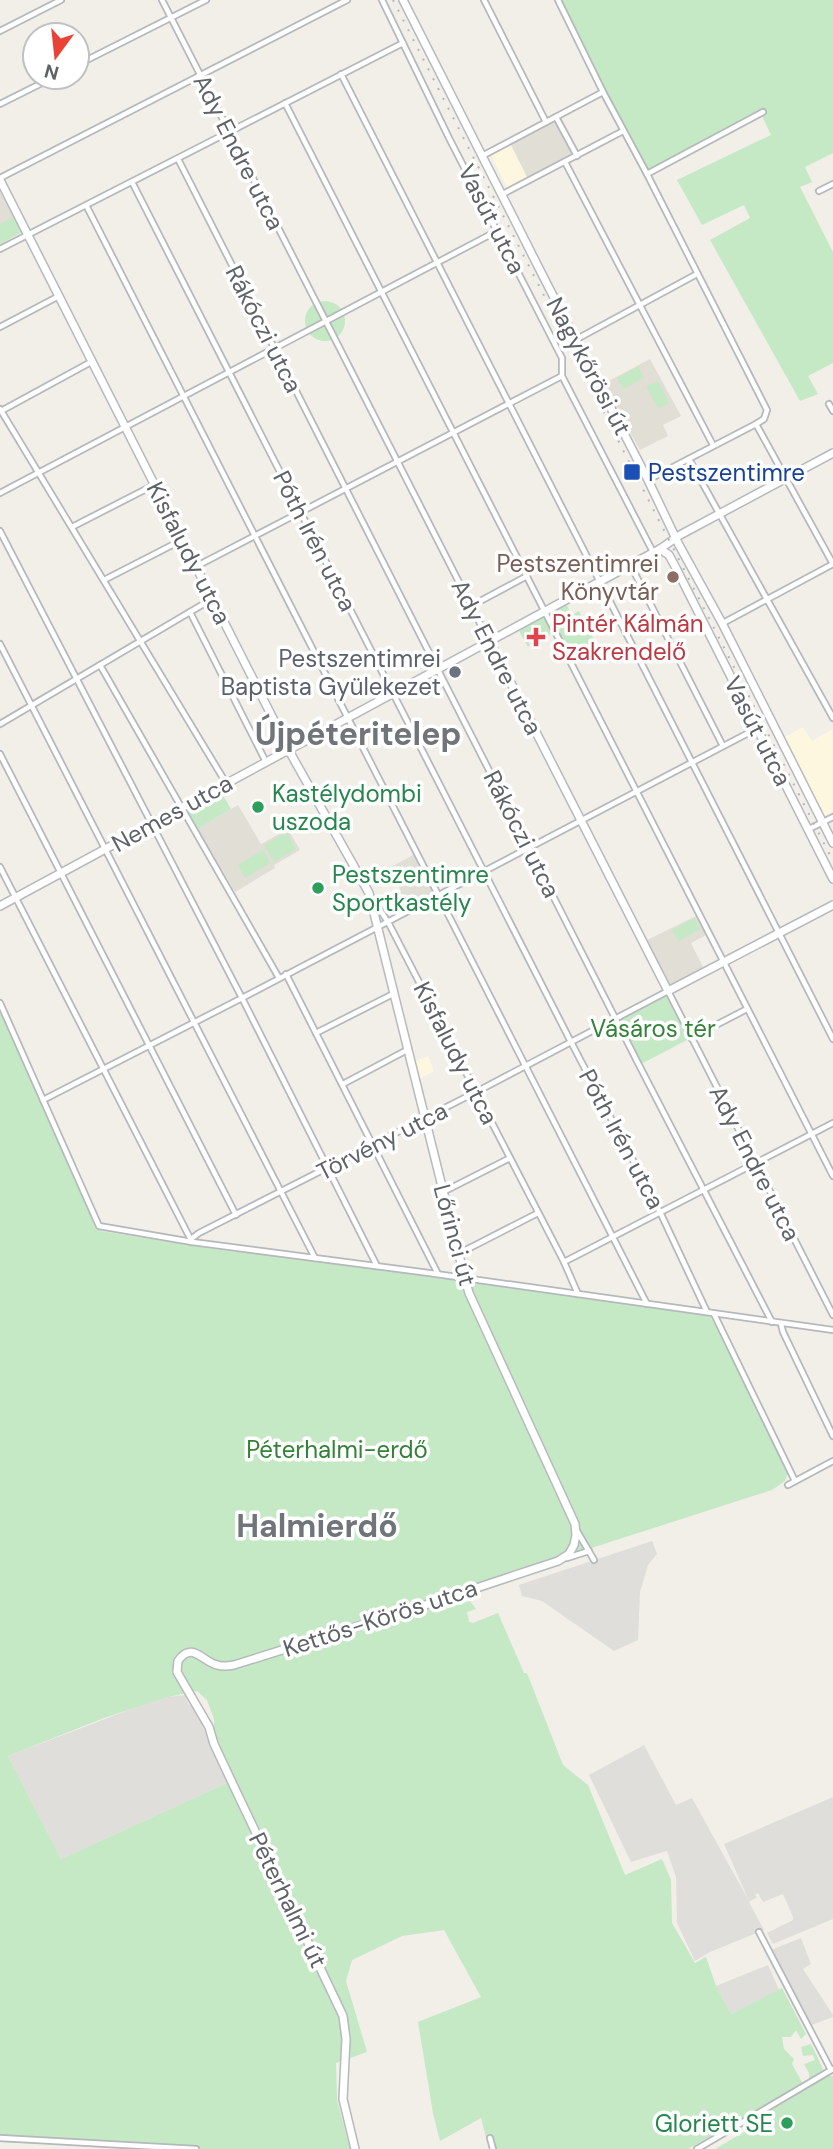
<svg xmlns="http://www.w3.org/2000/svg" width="833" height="2149" font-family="'DM Sans',sans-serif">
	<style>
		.commercial { fill: #fef7e0 }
		.industrial { fill: #e0deda }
		.education { fill: #e1ded6 }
		.green { fill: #c5e8c5; fill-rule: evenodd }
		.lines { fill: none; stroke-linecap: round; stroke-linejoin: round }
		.street-casing { stroke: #b5b8bc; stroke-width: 8 }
		.secondary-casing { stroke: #b6babf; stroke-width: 10 }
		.street { stroke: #fff; stroke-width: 4.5 }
		.secondary { stroke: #fff; stroke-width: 7 }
		.rail { stroke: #b6b7b8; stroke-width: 2; stroke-dasharray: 2 9; stroke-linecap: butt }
		.transit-dot { fill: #1a4fb4; stroke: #fff; stroke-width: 2.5 }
		.education-dot { fill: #8d6e63; stroke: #fff; stroke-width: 2.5 }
		.health-dot { fill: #e0444e; stroke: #fff; stroke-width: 2.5 }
		.worship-dot { fill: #6b7280; stroke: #fff; stroke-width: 2.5 }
		.leisure-dot { fill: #2e9e5b; stroke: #fff; stroke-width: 2.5 }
		.labels { text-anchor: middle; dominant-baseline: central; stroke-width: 7; stroke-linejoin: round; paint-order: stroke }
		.street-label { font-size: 24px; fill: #5f6368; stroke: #fff }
		.transit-label { font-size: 24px; fill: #164399; stroke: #fff; text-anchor: start }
		.education-label { font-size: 24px; fill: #785e54; stroke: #fff; text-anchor: end }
		.health-label { font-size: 24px; fill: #be3a42; stroke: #fff; text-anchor: start }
		.worship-label { font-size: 24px; fill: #5b616d; stroke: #fff; text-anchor: end }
		.leisure-label { font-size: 24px; fill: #27864d; stroke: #fff; text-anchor: start }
		.park-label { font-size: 24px; fill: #348238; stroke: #fff }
		.district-label { font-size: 32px; font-weight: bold; fill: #70757a; stroke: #fff }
	</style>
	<rect width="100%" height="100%" fill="#f1efe8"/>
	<g class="commercial">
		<path d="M509,141l20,40 -20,10 -20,-40z"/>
		<path d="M803,727l9,14 21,-12v83l-9,4 -41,-78z"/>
		<path d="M428,1056l6,15 -15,8 -5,-17z"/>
	</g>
	<g class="industrial">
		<path d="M652,1541l5,13 -9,11 -8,27 -2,48 -24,11 -72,-50 -20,-5 -3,-11z"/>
		<path d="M185,1695l4,10 2,-1 6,10 32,68 -168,77 -53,-103 126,-48 34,-11z"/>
		<path d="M644,1745l32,60 16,-7 57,103 -25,-57 109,-47v122l-60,25 -6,-11 26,-13v-3l-10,-23 -20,8 -5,-9 -3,2 2,2 -8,5 15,28 -54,22 -15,9 -18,-38 -1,-46 -9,-26 -36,11 -42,-87z"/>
		<path d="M801,1938l10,26 -8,5 30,46v2l-24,9 -38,-76z"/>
		<path d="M768,1965l11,25 -48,24 -15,-28z"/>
	</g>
	<g class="education">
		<path d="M556,117l21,39 -48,25 -20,-40z"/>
		<path d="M0,191l22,41 -22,12z"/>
		<path d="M650,359l31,57 -18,9 5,11 -28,14 -37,-66z"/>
		<path d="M238,805l23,39 27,-15 12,21 -26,15 1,3 -40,24 -37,-63z"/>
		<path d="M415,854l19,39 -37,19 -7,-15 11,-6 -12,-23z"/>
		<path d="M698,915l10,19 -17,9 13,26 -36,18 -23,-46z"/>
	</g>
	<g class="green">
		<path d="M555,0h278v153l-28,14 7,15 -12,5 33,65v111l-25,13 10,18 -18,7 -90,-161 40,-22 -6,-13 -42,20 -25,-45 94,-45 -10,-21 -117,60z"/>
		<path d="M14,217l8,15 -22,12v-20z"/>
		<circle cx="325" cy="321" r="20"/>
		<path d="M638,366l6,12 -21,11 -6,-11z"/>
		<path d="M658,381l11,22 -11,5 -12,-22z"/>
		<path d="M564,600l8,15 7,-4 18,34 -29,13 -23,-46z"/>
		<path d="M544,615l9,18 -4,2 -3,-4 -5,2v-4l-8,-2 -7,11 4,7 -2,2 -10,-18z"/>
		<path d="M221,792l10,17 -33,20 -10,-18z"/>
		<path d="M287,832l9,17 -22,13 -10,-17z"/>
		<path d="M263,850l7,13 -25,15 -7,-13z"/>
		<path d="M694,918l6,11 -22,12 -6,-11z"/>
		<path d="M668,991l23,47 -52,27 -23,-46z"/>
		<path d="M0,1012l84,186 11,29 6,4 126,20 46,4 437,61 79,155 -4,10 -13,9 -321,103 2,13 17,-5 6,8 -9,3 2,9h-2l6,2 25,-10 26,60h3l36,92 25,20 37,90 37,-16 9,21 1,43 23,40 11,-6 10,29 15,28 51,-26 24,46 -5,5 -5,-9 -5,7h-9l2,12 10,10 -2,5 11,20 -115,65h-199l-8,-31 -41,23 -7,-28 -15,-91 63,-25 -37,-67 -42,6 -50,24 -6,21 21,71 -31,11 1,37 13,49h-199l-151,-7zM197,1691l10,9 7,19v18l15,45 -168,77 -53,-103 96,-38 64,-21z"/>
		<path d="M811,2044l12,25 -3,6 -11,5v-7l-5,-9 11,-4 -2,-5 -10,1 -2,-9z"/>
		<path d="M828,2076h5v73h-118l51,-30 -20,11 -2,-6z"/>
	</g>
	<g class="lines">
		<g class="street-casing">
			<g id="street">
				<path d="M162,0l327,641"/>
				<path d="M382,0l67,138 113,220v18l91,176"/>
				<path d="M484,0l62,122"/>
				<path d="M558,0l45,92 44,82 120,236 -3,9 -8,5 -108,56"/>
				<path d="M0,31l61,-31"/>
				<path d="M77,65l129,-65"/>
				<path d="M341,74l492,965"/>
				<path d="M285,103l548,1073"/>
				<path d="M0,104l54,-27"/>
				<path d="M556,117l21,39"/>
				<path d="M482,156l121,-64"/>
				<path d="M178,159l461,906 133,257"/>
				<path d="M565,162l148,283"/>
				<path d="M647,174l116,-62"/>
				<path d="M0,178l347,-178"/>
				<path d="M132,182l439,860 89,170 47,100"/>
				<path d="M819,191l14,-7"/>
				<path d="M501,195l122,-64"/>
				<path d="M86,205l561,1099"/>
				<path d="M0,249l403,-206"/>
				<path d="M0,327l59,-31"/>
				<path d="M577,339l120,-65"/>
				<path d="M829,404l4,7"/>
				<path d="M0,409l226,374"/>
				<path d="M1,411l90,-49"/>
				<path d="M756,424l77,140"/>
				<path d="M689,459l144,259"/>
				<path d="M0,493l497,-262"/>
				<path d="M72,527l82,-42"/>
				<path d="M0,531l242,467 135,268"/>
				<path d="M630,564l93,182"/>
				<path d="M197,566l365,-190"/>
				<path d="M104,580l78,-40"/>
				<path d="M471,606l56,-30"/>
				<path d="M190,612l76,150"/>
				<path d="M723,623l110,-59"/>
				<path d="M0,644l315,614"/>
				<path d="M100,665l179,313"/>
				<path d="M0,724l212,-125"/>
				<path d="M0,754l236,461"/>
				<path d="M809,829l24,-12"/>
				<path d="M0,867l192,375"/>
				<path d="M372,898l16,24 176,340 14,32"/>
				<path d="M286,974l152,300"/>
				<path d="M0,1003l99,223 93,16 237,31 404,57"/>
				<path d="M316,1033l77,-39"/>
				<path d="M691,1038l56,-29"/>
				<path d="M343,1084l64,-34"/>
				<path d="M43,1100l199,-102 514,-269"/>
				<path d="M443,1192l67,-34"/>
				<path d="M191,1239l8,-6 277,-141 192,-101 165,324"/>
				<path d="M458,1254l80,-41"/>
				<path d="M564,1262l269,-139"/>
				<path d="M714,1314l81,167"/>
				<path d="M781,1324l2,8 50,104"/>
				<path d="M788,1485l45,-24"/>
				<path d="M577,1531l17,29"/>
				<path d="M567,1558l22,-7"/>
				<path d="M759,1932l72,138"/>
				<path d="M0,2138l196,11"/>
				<path d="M490,2138l3,11"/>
				<path d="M697,2149l136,-80"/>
			</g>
		</g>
		<g class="secondary-casing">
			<g id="secondary">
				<path d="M403,0l143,282 102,198 31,65 43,78 111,220"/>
				<path d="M0,180l292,576 77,137 96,386 4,14 106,231 1,11 -2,10 -5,9 -11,7 -145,48 -179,56c-5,1 -11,2 -17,0 -15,-4 -25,-24 -39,-4l-1,11 32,55 5,17 23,49 106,223 3,23 -3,60 12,50"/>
				<path d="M660,549l9,6 8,15 156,309"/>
				<path d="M490,642l178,349 165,-86"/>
				<path d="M0,906l660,-357 20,-14 153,-82"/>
			</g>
		</g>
		<use href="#street" class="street"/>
		<use href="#secondary" class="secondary"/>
		<path class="rail" d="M393,0l440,861"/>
	</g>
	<rect class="transit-dot" x="623" y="463" width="18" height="18" rx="3.5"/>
	<circle class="education-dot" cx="673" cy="577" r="7"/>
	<path class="health-dot" d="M532.5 626.5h7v7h7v7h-7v7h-7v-7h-7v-7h7z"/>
	<circle class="worship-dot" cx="455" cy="672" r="7"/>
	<g class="leisure-dot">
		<circle cx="258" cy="807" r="7"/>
		<circle cx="318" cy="888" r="7"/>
		<circle cx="787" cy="2123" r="7"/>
	</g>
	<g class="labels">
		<g class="street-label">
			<text transform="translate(239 152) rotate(63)">Ady Endre utca</text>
			<text transform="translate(492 219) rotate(63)">Vasút utca</text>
			<text transform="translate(264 329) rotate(63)">Rákóczi utca</text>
			<text transform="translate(589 366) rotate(62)">Nagykőrösi út</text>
			<text transform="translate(315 541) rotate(63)">Póth Irén utca</text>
			<text transform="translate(189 553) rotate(63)">Kisfaludy utca</text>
			<text transform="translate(497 657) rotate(63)">Ady Endre utca</text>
			<text transform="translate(758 731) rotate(63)">Vasút utca</text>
			<text transform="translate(172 813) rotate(-29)">Nemes utca</text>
			<text transform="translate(522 834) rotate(63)">Rákóczi utca</text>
			<text transform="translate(456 1053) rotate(63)">Kisfaludy utca</text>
			<text transform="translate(622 1139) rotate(62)">Póth Irén utca</text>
			<text transform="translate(382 1141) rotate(-27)">Törvény utca</text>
			<text transform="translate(755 1163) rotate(63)">Ady Endre utca</text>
			<text transform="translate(455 1235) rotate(75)">Lőrinci út</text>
			<text transform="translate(380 1618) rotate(-18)">Kettős-Körös utca</text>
			<text transform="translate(288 1900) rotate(64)">Péterhalmi út</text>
		</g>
		<g class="transit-label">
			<text x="648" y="472">Pestszentimre</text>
		</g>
		<g class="education-label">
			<text x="659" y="563">Pestszentimrei<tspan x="659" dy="28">Könyvtár</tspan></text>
		</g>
		<g class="health-label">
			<text x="552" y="623">Pintér Kálmán<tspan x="552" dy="28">Szakrendelő</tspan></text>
		</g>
		<g class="worship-label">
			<text x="441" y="658">Pestszentimrei<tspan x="441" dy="28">Baptista Gyülekezet</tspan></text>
		</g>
		<g class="leisure-label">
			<text x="272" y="793">Kastélydombi<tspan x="272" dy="28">uszoda</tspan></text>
			<text x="332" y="874">Pestszentimre<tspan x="332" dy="28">Sportkastély</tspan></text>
			<text x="773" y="2123" text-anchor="end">Gloriett SE</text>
		</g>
		<g class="park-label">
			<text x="653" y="1028">Vásáros tér</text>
			<text x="337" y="1449">Péterhalmi-erdő</text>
		</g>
		<g class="district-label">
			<text x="358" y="734">Újpéteritelep</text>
			<text x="317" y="1526">Halmierdő</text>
		</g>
	</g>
	<g transform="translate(56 56) rotate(195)"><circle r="33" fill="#ffffff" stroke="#bfc1c3" stroke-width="2"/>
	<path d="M0-5L12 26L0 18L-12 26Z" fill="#ea4335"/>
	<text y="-10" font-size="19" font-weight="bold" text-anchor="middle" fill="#5f6368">N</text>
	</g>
</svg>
